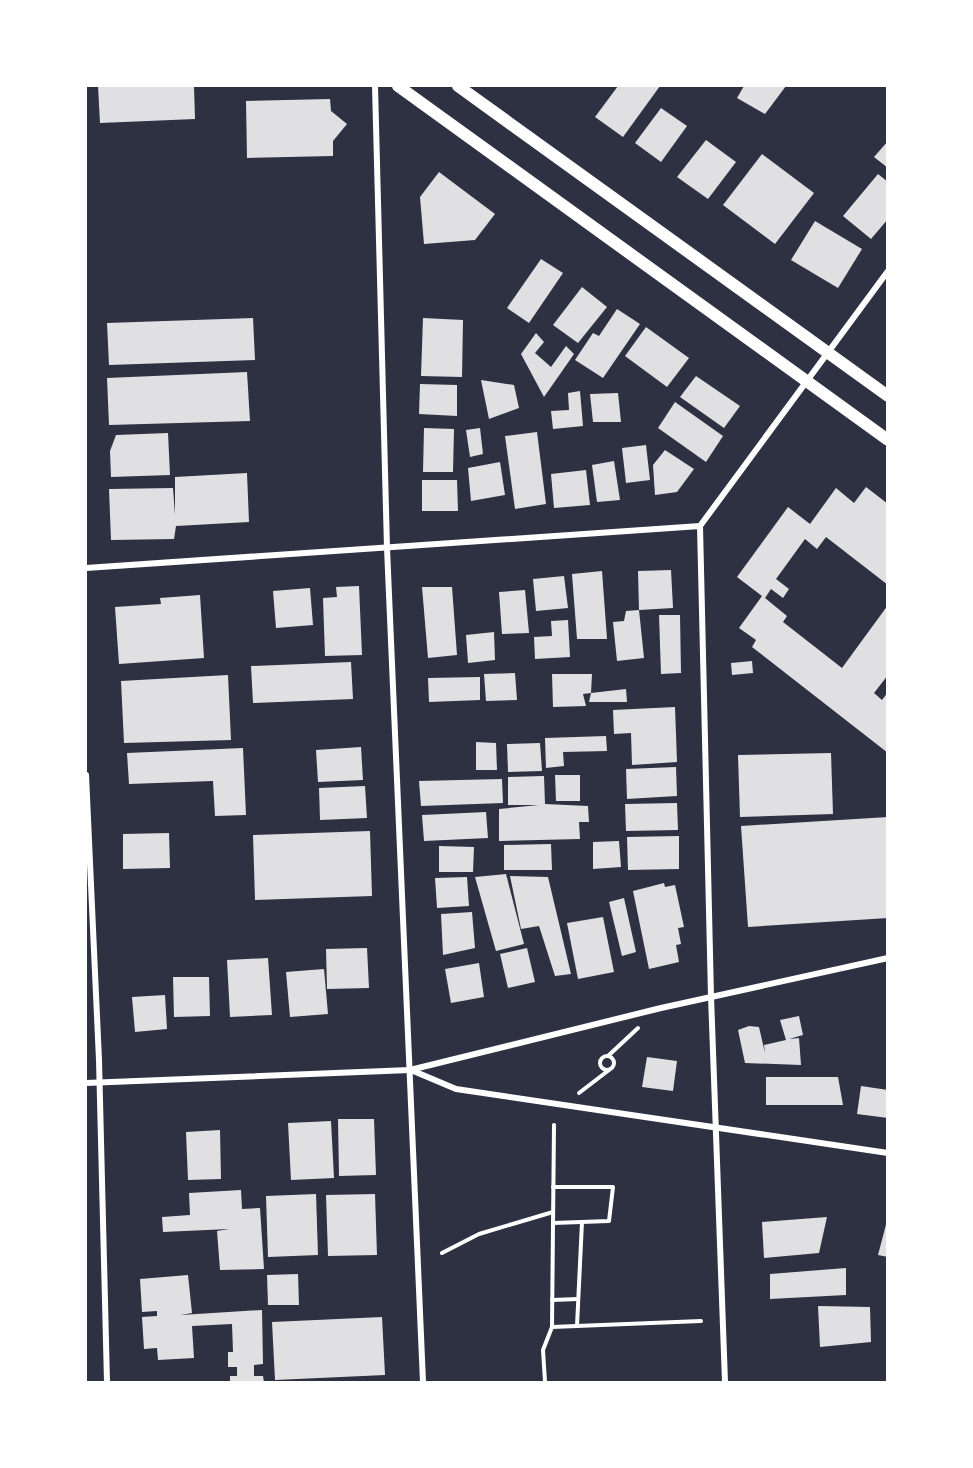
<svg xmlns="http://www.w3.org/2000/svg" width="973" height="1468" font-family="'Public Sans',sans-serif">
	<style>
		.building { fill: #e0e0e3 }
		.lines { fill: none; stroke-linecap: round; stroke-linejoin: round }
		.path { stroke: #fff; stroke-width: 4 }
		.minor { stroke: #fff; stroke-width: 6 }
		.secondary { stroke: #fff; stroke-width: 12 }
	</style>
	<rect width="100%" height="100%" fill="#2d3142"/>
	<g class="building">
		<path d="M98,86h96l1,33 -95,4z"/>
		<path d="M618,86h42l-37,51 -28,-20z"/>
		<path d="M744,86h42l-21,28 -28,-16z"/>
		<path d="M330,99l1,12 16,13 -14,17v15l-86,2 -1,-57z"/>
		<path d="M661,108l26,18 -26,36 -26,-19z"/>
		<path d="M706,140l30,22 -28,37 -31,-22z"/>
		<path d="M888,141v27l-14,-11z"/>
		<path d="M762,154l52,39 -39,51 -52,-39z"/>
		<path d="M439,172l56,42 -20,26 -51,4 -4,-47z"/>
		<path d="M878,174l10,8v37l-17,20 -28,-23z"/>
		<path d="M815,221l47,28 -24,39 -47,-28z"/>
		<path d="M541,259l22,14 -34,50 -22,-15z"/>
		<path d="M582,287l25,20 -29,36 -25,-18z"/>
		<path d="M617,309l23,15 -37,54 -28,-18 18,-27 6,3z"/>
		<path d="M253,318l2,42 -146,5 -2,-42z"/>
		<path d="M423,318l40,2 -1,57 -41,-1z"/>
		<path d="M646,327l43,31 -22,29 -42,-31z"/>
		<path d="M536,333l8,9 -9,11 16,14 15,-21 8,8 -30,43 -23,-43z"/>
		<path d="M247,372l3,49 -141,4 -2,-47z"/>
		<path d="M696,376l44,30 -16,22 -44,-31z"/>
		<path d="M481,380l33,5 5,23 -30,11z"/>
		<path d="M420,384l37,1v31l-38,-2z"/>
		<path d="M580,391l3,35 -30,3 -2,-18 18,-1 -1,-17z"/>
		<path d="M618,393l3,29h-28l-3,-28z"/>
		<path d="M675,402l48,34 -17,26 -48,-34z"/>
		<path d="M424,428l30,1 -1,43h-30z"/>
		<path d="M480,428l3,26 -13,3 -4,-27z"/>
		<path d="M537,432l9,72 -31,5 -10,-73z"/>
		<path d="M168,433l2,42 -59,2 -1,-26 6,-16z"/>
		<path d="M646,445l4,35 -24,3 -4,-35z"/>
		<path d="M665,450l29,19 -17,23 -22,3 -2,-30z"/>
		<path d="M614,461l6,39 -23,2 -5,-37z"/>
		<path d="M500,462l5,33 -34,6 -3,-33z"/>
		<path d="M586,470l4,35 -36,3 -3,-34z"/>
		<path d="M247,473l2,49 -73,4 -2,13 -63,1 -2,-51 64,-1 2,27v-38z"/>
		<path d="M422,480h35l1,31h-36z"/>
		<path d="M866,487l22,17v81l-62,-48 -9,12 -12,-10 -29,40 13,10 -6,9 -12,-9 -6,9 22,18 -4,6 59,46 46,-63v70l-14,18 8,7 6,-8v61l-136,-106 4,-7 -17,-12 23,-32 -25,-19 51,-70 22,17 26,-36 18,15z"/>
		<path d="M671,570l2,38 -34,2 -1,-39z"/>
		<path d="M602,571l5,68h-30l-5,-65z"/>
		<path d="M564,576l4,32 -32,3 -3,-32z"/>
		<path d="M359,586l3,69 -37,1 -2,-58 14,-1 -1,-10z"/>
		<path d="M422,587h30l5,68 -29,3z"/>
		<path d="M310,588l3,37 -37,3 -3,-37z"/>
		<path d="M525,590l4,43 -27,1 -3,-42z"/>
		<path d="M200,595l4,63 -85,6 -4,-57 46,-3 -1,-6z"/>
		<path d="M639,610l5,48 -27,3 -4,-39 11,-1 2,-10z"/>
		<path d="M659,615h21l1,58 -20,1z"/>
		<path d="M568,620l2,37 -35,2 -1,-22 18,-1 -1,-15z"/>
		<path d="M494,632l1,28 -27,3 -2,-28z"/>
		<path d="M752,661l1,12 -21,2 -1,-12z"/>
		<path d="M351,662l2,37 -100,4 -2,-37z"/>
		<path d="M515,673l2,27 -31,1 -2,-27z"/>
		<path d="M552,674h40l-1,19 -8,1 3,12 -33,1z"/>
		<path d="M228,675l3,65 -107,3 -3,-62z"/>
		<path d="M480,677v23l-51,2 -1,-24z"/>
		<path d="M626,689l1,13h-38l2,-9z"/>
		<path d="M675,707l2,55 -45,3 -1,-32 -17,1 -1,-24z"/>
		<path d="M606,736l1,15 -44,1 1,14 -18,2 -1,-30z"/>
		<path d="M476,742l20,1 1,27h-21z"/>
		<path d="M540,743l2,28 -34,1 -1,-28z"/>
		<path d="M361,747l2,33 -45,2 -2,-32z"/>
		<path d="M243,748l3,67 -31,1 -2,-35 -84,3 -2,-31z"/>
		<path d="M831,753l2,61 -93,3 -2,-62z"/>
		<path d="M676,767l1,29 -50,3 -1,-30z"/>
		<path d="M555,775h25v26h-24z"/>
		<path d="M544,776l1,28 43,2 1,16h-10l1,17 -81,2v-32l40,-4h-31v-28z"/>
		<path d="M502,779l1,24 -82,3 -2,-25z"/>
		<path d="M365,786l2,32 -47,2 -1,-32z"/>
		<path d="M677,803l1,27 -52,1 -1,-27z"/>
		<path d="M486,812l2,26 -64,3 -2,-26z"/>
		<path d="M888,817v101l-140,9 -7,-101z"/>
		<path d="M370,831l2,65 -117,4 -2,-65z"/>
		<path d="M169,833l1,35 -47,1v-35z"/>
		<path d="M679,836v33l-51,1 -1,-33z"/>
		<path d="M619,841l2,26 -28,2v-27z"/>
		<path d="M551,844l1,26h-48v-25z"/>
		<path d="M439,846l35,1 -1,25h-34z"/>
		<path d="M506,874l18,70 -28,7 -21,-74z"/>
		<path d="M510,876l38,1 23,97 -16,2 -16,-50 -18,3z"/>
		<path d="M467,877l2,29 -32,2 -2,-30z"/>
		<path d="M664,883l1,4 10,-2 9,42 -6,1 3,16 -5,1 3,17 -30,7 -16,-78z"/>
		<path d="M624,898l12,54 -14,4 -13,-54z"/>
		<path d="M472,912l3,36 -32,7 -2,-41z"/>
		<path d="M603,917l11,55 -36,7 -11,-56z"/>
		<path d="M367,948l2,40 -42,1 -1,-40z"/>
		<path d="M527,948l8,34 -27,6 -8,-34z"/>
		<path d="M268,958l4,57 -42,2 -3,-57z"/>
		<path d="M479,963l5,34 -33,6 -6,-34z"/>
		<path d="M324,969l4,45 -38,3 -4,-45z"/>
		<path d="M173,977h36l1,39 -36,1z"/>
		<path d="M165,995l2,34 -32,3 -3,-35z"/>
		<path d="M799,1016l4,19 -14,4 10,-1 2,27 -56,-2 -7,-33 11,-4 10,1 6,26 -1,-8 22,-5 -6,-20z"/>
		<path d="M647,1057l30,4 -4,30 -31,-4z"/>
		<path d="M766,1077h72l5,28h-77z"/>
		<path d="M861,1086l27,4v28l-31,-4z"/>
		<path d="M338,1119h36l2,56 -37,1z"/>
		<path d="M331,1121l3,57 -43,2 -3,-57z"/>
		<path d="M220,1130l1,49 -33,1 -2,-48z"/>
		<path d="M241,1190l1,19 18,-1 4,61 -44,1 -3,-39 12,-2 -66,3 -1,-15 28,-2 -1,-22z"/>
		<path d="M316,1194l2,61 -50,2 -2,-61z"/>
		<path d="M375,1194l2,61 -49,1 -2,-61z"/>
		<path d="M827,1217l-8,36 -55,5 -2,-36z"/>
		<path d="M888,1217v40l-10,-2z"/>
		<path d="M846,1268v27l-76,4v-25z"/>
		<path d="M298,1274l1,31h-31l-1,-30z"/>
		<path d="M188,1275l4,38 -11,2 81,-5 1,54 -9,1v11h9l1,6h-34v-6h7v-9h-9v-15h5l-1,-28 -40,2 2,32 -36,2 -1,-12 -13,1 -2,-32 15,-1v-5l-15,1 -2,-33z"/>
		<path d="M818,1306l52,1 1,35 -51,5z"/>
		<path d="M382,1317l3,58 -110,5 -3,-58z"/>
	</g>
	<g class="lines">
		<g class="path">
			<path d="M608,1056l30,-28"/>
			<circle cx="607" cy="1063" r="7"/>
			<path d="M579,1093l30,-23"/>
			<path d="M553,1223l56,-2 4,-34h-60"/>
			<path d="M442,1253l37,-19 74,-22"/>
			<path d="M552,1300l26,-1"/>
			<path d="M577,1326l5,-104"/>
			<path d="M552,1327l149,-6"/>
			<path d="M545,1382l-2,-32 9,-23 2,-202"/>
		</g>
		<g class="minor">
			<path d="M375,86l12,462 36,834"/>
			<path d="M86,568l614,-42"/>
			<path d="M86,775l13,285 8,322"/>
			<path d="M411,1070l45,19 432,64"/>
			<path d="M86,1083l324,-13 251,-62 227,-50"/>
			<path d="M725,1382l-14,-386 -11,-470 188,-255"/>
		</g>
		<g class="secondary">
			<path d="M398,86l490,354"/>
			<path d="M458,86l430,310"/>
		</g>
	</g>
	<rect width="973" height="1468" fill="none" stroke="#ffffff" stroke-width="174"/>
</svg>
